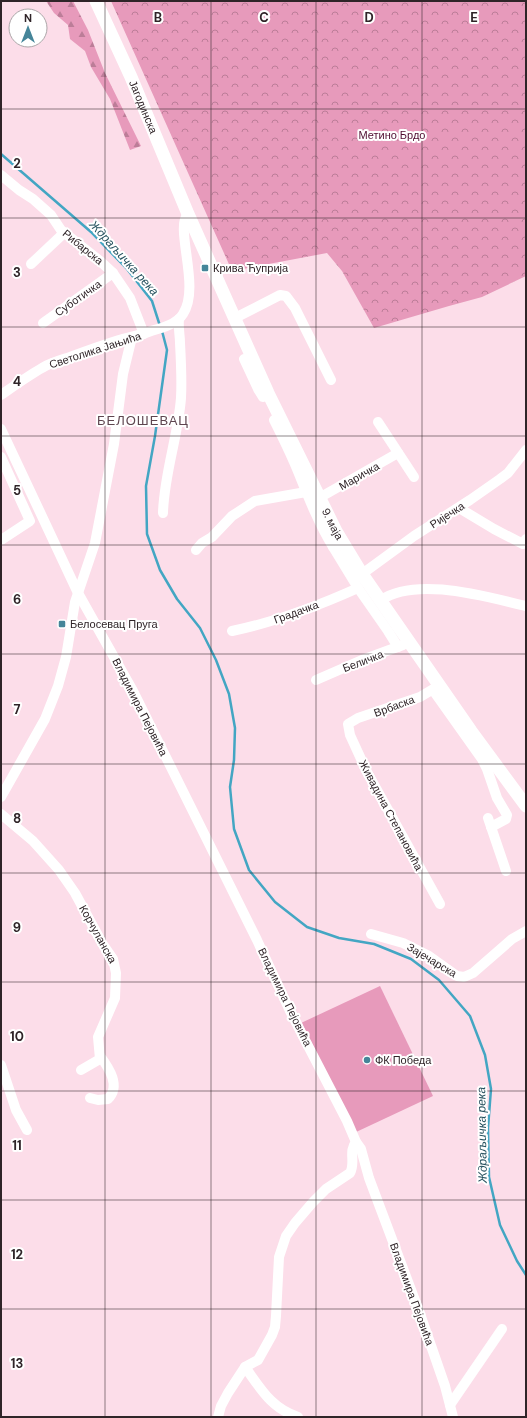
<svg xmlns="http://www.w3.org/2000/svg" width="527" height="1418" font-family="'DM Sans',sans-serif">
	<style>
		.forest { fill: url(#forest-firs) }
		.park { fill: url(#park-crowns) }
		.garden { fill: #e79abb }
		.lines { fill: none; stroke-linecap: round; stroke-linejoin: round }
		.stream { stroke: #43a6c3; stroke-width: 2.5 }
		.minor { stroke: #fff; stroke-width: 10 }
		.major { stroke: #fff; stroke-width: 13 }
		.grid { fill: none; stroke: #2f2428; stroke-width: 1; stroke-opacity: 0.55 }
		.poi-dot { fill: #458599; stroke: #fff; stroke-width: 1.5 }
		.labels { text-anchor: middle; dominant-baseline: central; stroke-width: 4; stroke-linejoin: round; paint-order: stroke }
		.street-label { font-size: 11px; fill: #2f2428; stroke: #fff }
		.park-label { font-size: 11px; fill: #500c31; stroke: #fff }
		.poi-label { font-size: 11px; fill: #2f2428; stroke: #fff; text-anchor: start }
		.water-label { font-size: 12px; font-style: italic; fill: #26515e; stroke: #fff }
		.quarter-label { font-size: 13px; letter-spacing: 1px; fill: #5e454f; stroke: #fff }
		.grid-label { font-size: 13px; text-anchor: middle; font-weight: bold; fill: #2f2428; stroke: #fff; stroke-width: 4; stroke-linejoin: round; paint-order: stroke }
	</style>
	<defs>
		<pattern id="forest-firs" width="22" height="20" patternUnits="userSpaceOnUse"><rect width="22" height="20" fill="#e79abb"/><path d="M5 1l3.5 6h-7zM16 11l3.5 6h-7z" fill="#bc7d98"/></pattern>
		<pattern id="park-crowns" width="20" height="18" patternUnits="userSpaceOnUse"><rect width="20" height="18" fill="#e79abb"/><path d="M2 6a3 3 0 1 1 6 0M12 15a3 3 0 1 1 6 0" fill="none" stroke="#bc7d98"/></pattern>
	</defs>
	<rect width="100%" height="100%" fill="#fcdde9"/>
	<path class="forest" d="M46,1h27l15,29 17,43 36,73 -11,4 -20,-51 -19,-32 -6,-16 -15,-12 -2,-14 -14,-12z"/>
	<path class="park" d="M111,1h415v275l-44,21 -33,9 -75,22 -32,-57 -15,-18 -95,18z"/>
	<path class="garden" d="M380,986l53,110 -79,37 -53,-110z"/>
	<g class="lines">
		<g class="stream">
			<path d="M1,154l90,78 36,37 25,32 8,25"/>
			<path d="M162,331l5,19 -12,86 -9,50 1,48 13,36 17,29 23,29 16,32 13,34 6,34 -1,32 -4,27 4,42 15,41 26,32 32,25 32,11 35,6 37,15 28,21 31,36 15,39 6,34 -3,39 1,49 11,48 17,36 9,14"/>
		</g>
		<g class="minor">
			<path d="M1,175l18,15 14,9 18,16 10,15 39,31 13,12 17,25 14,36"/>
			<path d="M31,264l33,-31"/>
			<path d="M235,318l45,-23 6,1 9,12 36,72"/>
			<path d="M43,323l70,-50"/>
			<path d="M244,359l14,30 5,8"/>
			<path d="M1,395c13,-9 27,-19 41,-27 8,-5 19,-8 28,-11 16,-6 33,-12 49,-17 11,-3 22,-5 32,-9 11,-3 26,-7 32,-17 18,-27 -9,-87 5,-100"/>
			<path d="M274,420c9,18 18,36 25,54 10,25 20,50 34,73"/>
			<path d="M378,422l36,55"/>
			<path d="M1,429l77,164 55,98 124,249 33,71 57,110 9,21 5,7 8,29 50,133 26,75 8,31"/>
			<path d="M1,457l29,64 -29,19"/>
			<path d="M319,498l79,-45"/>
			<path d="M459,508l35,21 29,15 3,-5"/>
			<path d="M163,513c1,-39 15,-76 18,-115 1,-18 0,-37 -1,-55 0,-8 -2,-16 -1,-24"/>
			<path d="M333,541v6l25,41 30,43 10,16"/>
			<path d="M196,550l6,-7 10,-6 20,-21 23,-15 51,-9"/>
			<path d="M362,574l52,-38 56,-36 30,-21 8,-6 18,-23"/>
			<path d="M381,600c36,-24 105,-3 145,6"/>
			<path d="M232,631c43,-9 86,-25 126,-43"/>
			<path d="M316,680l46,-20 41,-15"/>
			<path d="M433,690l49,69 5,10 10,29 10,17 -1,4 -15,8"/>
			<path d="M1,797l44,-78 13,-33 8,-29 9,-55 20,-59 19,-99 9,-70 9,-37"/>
			<path d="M1,814l32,27 26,29 16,23 27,50 11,16 3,14 -1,25 -17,39 2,22 -19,11"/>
			<path d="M488,818l18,53"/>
			<path d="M440,904l-73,-132 -17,-37 -2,-11 10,-6 62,-21 20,-12"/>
			<path d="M371,934l32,9 26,13 28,20 7,1 9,-4 39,-34 14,-8"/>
			<path d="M1,1065l15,45 11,20"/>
			<path d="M90,1098l8,2 10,-1c13,-13 1,-31 -8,-43"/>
			<path d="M245,1367c16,22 26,41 53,50"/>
			<path d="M450,1405l52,-76"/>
			<path d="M218,1417l3,-11 7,-13 17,-26 13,-7 14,-25 3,-8 1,-11 3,-59 7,-21 9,-13 18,-21 13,-13 24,-16c6,-10 -2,-22 6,-31"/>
		</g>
		<path class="major" id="s1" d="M96,1l35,76 57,137 80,179 68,138 26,43 109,157 55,75"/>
	</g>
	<path class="grid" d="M105,1v1416M211,1v1416M316,1v1416M422,1v1416M1,109h525M1,218h525M1,327h525M1,436h525M1,545h525M1,654h525M1,764h525M1,873h525M1,982h525M1,1091h525M1,1200h525M1,1309h525"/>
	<g class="poi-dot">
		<rect x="201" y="264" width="8" height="8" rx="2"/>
		<rect x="58" y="620" width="8" height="8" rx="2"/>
		<circle cx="367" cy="1060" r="4"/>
	</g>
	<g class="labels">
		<g class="street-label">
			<text stroke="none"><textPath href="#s1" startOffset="116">Јагодинска</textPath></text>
			<text transform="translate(83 247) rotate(39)">Рибарска</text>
			<text transform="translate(78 298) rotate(-35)">Суботичка</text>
			<text transform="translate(95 350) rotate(-18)">Светолика Јањића</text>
			<text transform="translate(359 476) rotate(-30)">Маричка</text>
			<text transform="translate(447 515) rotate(-33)">Ријечка</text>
			<text stroke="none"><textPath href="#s1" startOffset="574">9. маја</textPath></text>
			<text transform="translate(296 612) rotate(-20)">Градачка</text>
			<text transform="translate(363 661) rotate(-21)">Беличка</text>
			<text transform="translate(394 706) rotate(-20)">Врбаска</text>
			<text transform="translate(140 707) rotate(63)">Владимира Пејовића</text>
			<text transform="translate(391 815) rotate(62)">Живадина Степановића</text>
			<text transform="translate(98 934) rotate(61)">Корчуланска</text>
			<text transform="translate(432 960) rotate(31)">Зајечарска</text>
			<text transform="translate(285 997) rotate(64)">Владимира Пејовића</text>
			<text transform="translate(412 1294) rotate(70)">Владимира Пејовића</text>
		</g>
		<g class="park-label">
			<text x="392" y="135">Метино Брдо</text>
		</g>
		<g class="poi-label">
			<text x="213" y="268">Крива Ћуприја</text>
			<text x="70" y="624">Белосевац Пруга</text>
			<text x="375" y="1060">ФК Победа</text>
		</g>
		<g class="water-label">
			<text transform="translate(124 258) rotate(48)">Ждраљичка река</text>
			<text transform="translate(482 1135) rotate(-91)">Ждраљичка река</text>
		</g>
		<g class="quarter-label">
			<text x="143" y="420">БЕЛОШЕВАЦ</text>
		</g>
	</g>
	<g class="grid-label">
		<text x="158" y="22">B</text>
		<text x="264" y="22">C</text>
		<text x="369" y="22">D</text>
		<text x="474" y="22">E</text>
		<text x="17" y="168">2</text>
		<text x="17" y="277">3</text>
		<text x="17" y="386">4</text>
		<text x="17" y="495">5</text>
		<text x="17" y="604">6</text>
		<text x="17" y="714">7</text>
		<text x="17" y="823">8</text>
		<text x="17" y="932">9</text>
		<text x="17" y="1041">10</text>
		<text x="17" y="1150">11</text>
		<text x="17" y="1259">12</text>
		<text x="17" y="1368">13</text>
	</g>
	<rect width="527" height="1418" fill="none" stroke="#2f2428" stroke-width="4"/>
	<g transform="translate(28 28)"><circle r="19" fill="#ffffff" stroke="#aca7a9"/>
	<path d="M0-3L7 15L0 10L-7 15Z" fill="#458599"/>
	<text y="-6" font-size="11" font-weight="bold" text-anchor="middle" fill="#2f2428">N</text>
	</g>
</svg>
